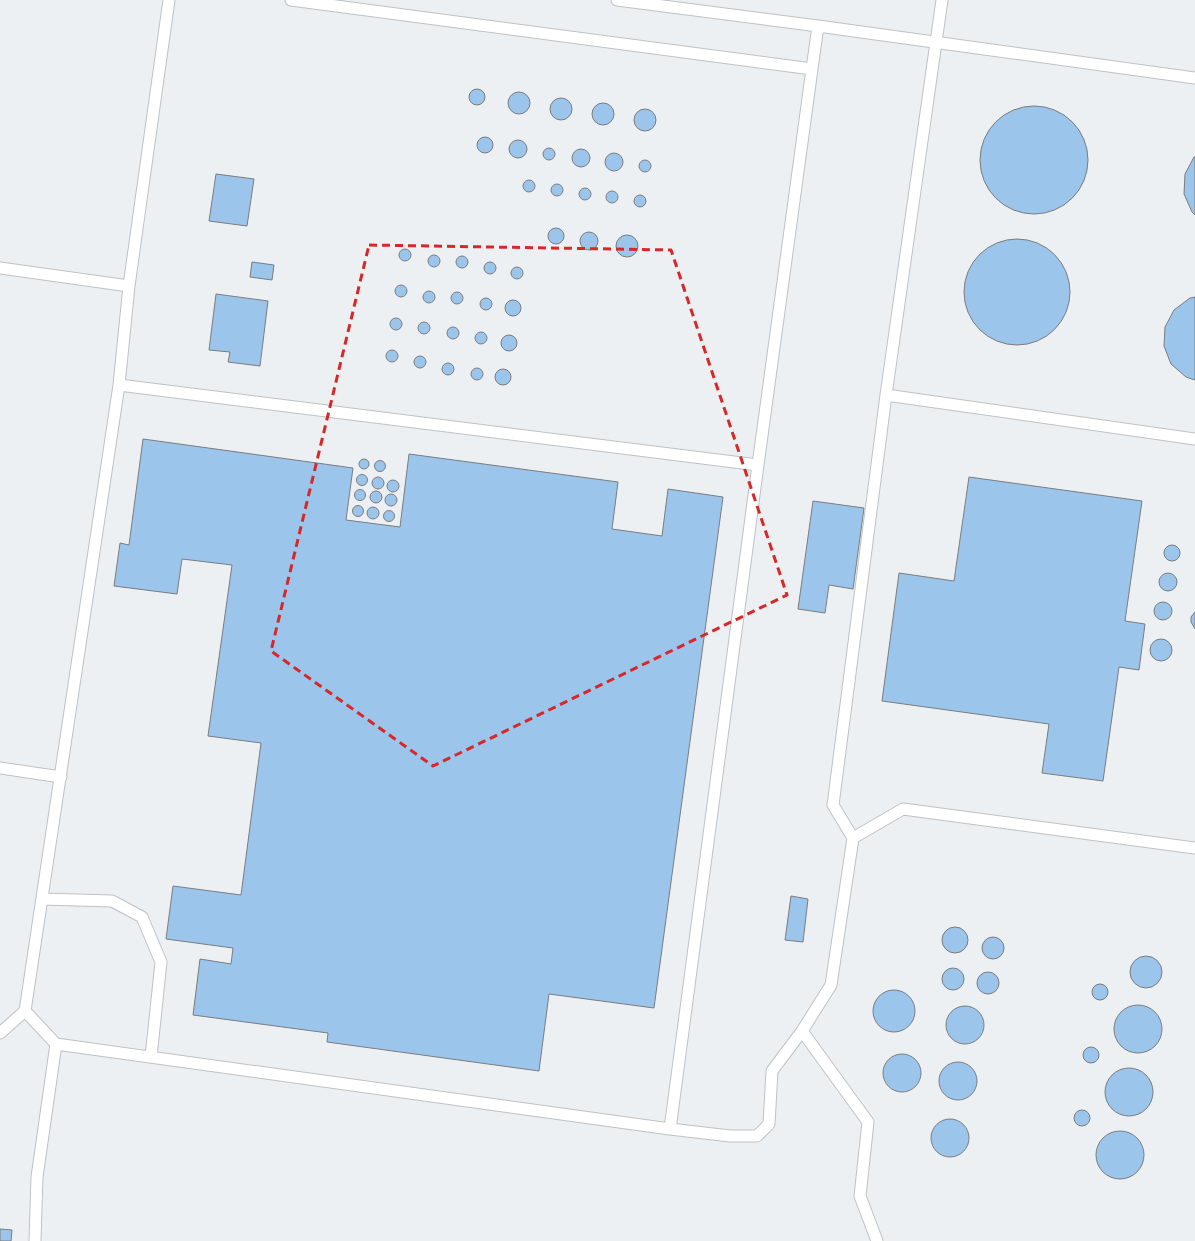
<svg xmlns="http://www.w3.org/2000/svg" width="1195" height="1241" viewBox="0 0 1195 1241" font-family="Montserrat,sans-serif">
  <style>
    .building { fill: #9cc5ec; stroke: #7a7c7f }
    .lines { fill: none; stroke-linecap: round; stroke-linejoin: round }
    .service-casing { stroke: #bec2c5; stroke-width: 13 }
    .service { stroke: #fff; stroke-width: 11 }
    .marked { fill: none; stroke: #d62828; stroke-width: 3; stroke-dasharray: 8 5; stroke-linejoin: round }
  </style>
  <rect width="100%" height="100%" fill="#edf0f3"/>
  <path class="building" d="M469 97a8 8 0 1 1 16 0a8 8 0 1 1-16 0Z
    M508 103a11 11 0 1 1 22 0a11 11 0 1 1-22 0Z
    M550 109a11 11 0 1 1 22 0a11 11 0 1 1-22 0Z
    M592 114a11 11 0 1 1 22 0a11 11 0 1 1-22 0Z
    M980 160a54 54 0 1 1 108 0a54 54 0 1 1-108 0Z
    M634 120a11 11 0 1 1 22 0a11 11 0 1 1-22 0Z
    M477 145a8 8 0 1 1 16 0a8 8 0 1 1-16 0Z
    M509 149a9 9 0 1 1 18 0a9 9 0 1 1-18 0Z
    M543 154a6 6 0 1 1 12 0a6 6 0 1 1-12 0Z
    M572 158a9 9 0 1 1 18 0a9 9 0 1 1-18 0Z
    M605 162a9 9 0 1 1 18 0a9 9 0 1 1-18 0Z
    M1194,157H1195V215L1192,212L1184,194L1185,174Z
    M639 166a6 6 0 1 1 12 0a6 6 0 1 1-12 0Z
    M216,174L254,179L247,226L209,221Z
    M523 186a6 6 0 1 1 12 0a6 6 0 1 1-12 0Z
    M551 190a6 6 0 1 1 12 0a6 6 0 1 1-12 0Z
    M579 194a6 6 0 1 1 12 0a6 6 0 1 1-12 0Z
    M606 197a6 6 0 1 1 12 0a6 6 0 1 1-12 0Z
    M634 201a6 6 0 1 1 12 0a6 6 0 1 1-12 0Z
    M548 236a8 8 0 1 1 16 0a8 8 0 1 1-16 0Z
    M580 241a9 9 0 1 1 18 0a9 9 0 1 1-18 0Z
    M616 246a11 11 0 1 1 22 0a11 11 0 1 1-22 0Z
    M964 292a53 53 0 1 1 106 0a53 53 0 1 1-106 0Z
    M399 255a6 6 0 1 1 12 0a6 6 0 1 1-12 0Z
    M428 261a6 6 0 1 1 12 0a6 6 0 1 1-12 0Z
    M456 262a6 6 0 1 1 12 0a6 6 0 1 1-12 0Z
    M484 268a6 6 0 1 1 12 0a6 6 0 1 1-12 0Z
    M252,262L274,265L272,280L250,277Z
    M511 273a6 6 0 1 1 12 0a6 6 0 1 1-12 0Z
    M395 291a6 6 0 1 1 12 0a6 6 0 1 1-12 0Z
    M423 297a6 6 0 1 1 12 0a6 6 0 1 1-12 0Z
    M451 298a6 6 0 1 1 12 0a6 6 0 1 1-12 0Z
    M216,294L268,301L260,366L228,362L230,352L209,350Z
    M1195,297V380L1186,377L1171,364L1164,346L1165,327L1174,310L1190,298Z
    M480 304a6 6 0 1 1 12 0a6 6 0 1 1-12 0Z
    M505 308a8 8 0 1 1 16 0a8 8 0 1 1-16 0Z
    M390 324a6 6 0 1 1 12 0a6 6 0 1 1-12 0Z
    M418 328a6 6 0 1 1 12 0a6 6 0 1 1-12 0Z
    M447 333a6 6 0 1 1 12 0a6 6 0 1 1-12 0Z
    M475 338a6 6 0 1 1 12 0a6 6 0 1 1-12 0Z
    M501 343a8 8 0 1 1 16 0a8 8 0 1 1-16 0Z
    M386 356a6 6 0 1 1 12 0a6 6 0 1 1-12 0Z
    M414 362a6 6 0 1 1 12 0a6 6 0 1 1-12 0Z
    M442 369a6 6 0 1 1 12 0a6 6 0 1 1-12 0Z
    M471 374a6 6 0 1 1 12 0a6 6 0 1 1-12 0Z
    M495 377a8 8 0 1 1 16 0a8 8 0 1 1-16 0Z
    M143,439L353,468L346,520L400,527L409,454L618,482L612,529L662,536L668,489L723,497L654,1008L549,994L539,1071L327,1042L328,1033L193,1015L200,959L231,964L233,948L166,939L173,886L241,895L261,743L208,736L232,565L182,559L177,594L114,586L120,543L129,545Z
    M359 464a5 5 0 1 1 10 0a5 5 0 1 1-10 0Z
    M374.5 466a5.5 5.5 0 1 1 11 0a5.5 5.5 0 1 1-11 0Z
    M356.5 480a5.5 5.5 0 1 1 11 0a5.5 5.5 0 1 1-11 0Z
    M969,477L1142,501L1125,621L1145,624L1139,670L1119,667L1103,781L1042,773L1049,724L882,701L899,573L954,581Z
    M372 483a6 6 0 1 1 12 0a6 6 0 1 1-12 0Z
    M387 486a6 6 0 1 1 12 0a6 6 0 1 1-12 0Z
    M354.5 495a5.5 5.5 0 1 1 11 0a5.5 5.5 0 1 1-11 0Z
    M370 497a6 6 0 1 1 12 0a6 6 0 1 1-12 0Z
    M385 500a6 6 0 1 1 12 0a6 6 0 1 1-12 0Z
    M813,501L864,508L853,589L829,585L825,613L798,609Z
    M352.5 511a5.5 5.5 0 1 1 11 0a5.5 5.5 0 1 1-11 0Z
    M367 513a6 6 0 1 1 12 0a6 6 0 1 1-12 0Z
    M383.5 516a5.5 5.5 0 1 1 11 0a5.5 5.5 0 1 1-11 0Z
    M1164 553a8 8 0 1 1 16 0a8 8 0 1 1-16 0Z
    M1159 582a9 9 0 1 1 18 0a9 9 0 1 1-18 0Z
    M1154 611a9 9 0 1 1 18 0a9 9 0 1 1-18 0Z
    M1195,612V629L1191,622V617Z
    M1150 650a11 11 0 1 1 22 0a11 11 0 1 1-22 0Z
    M791,896L808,899L803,942L785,940Z
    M942 940a13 13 0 1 1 26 0a13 13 0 1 1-26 0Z
    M982 948a11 11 0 1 1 22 0a11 11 0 1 1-22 0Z
    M1130 972a16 16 0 1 1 32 0a16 16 0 1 1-32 0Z
    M942 979a11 11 0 1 1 22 0a11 11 0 1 1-22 0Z
    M977 983a11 11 0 1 1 22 0a11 11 0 1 1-22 0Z
    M1092 992a8 8 0 1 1 16 0a8 8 0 1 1-16 0Z
    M873 1011a21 21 0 1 1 42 0a21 21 0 1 1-42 0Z
    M1114 1029a24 24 0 1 1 48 0a24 24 0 1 1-48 0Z
    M946 1025a19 19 0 1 1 38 0a19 19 0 1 1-38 0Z
    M1083 1055a8 8 0 1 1 16 0a8 8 0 1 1-16 0Z
    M883 1073a19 19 0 1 1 38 0a19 19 0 1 1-38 0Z
    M939 1081a19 19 0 1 1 38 0a19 19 0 1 1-38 0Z
    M1105 1092a24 24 0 1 1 48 0a24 24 0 1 1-48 0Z
    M1074 1118a8 8 0 1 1 16 0a8 8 0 1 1-16 0Z
    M931 1138a19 19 0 1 1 38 0a19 19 0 1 1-38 0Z
    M1096 1155a24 24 0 1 1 48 0a24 24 0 1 1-48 0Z
    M0,1229L12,1230L11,1241H0Z"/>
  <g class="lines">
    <defs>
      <path id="service" d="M291,0L812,69L758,465L670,1129
        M617,0L818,26
        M812,69L818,26L1195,78
        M0,268L129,286
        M119,385L758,465
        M886,395L1195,439
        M0,768L61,777
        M853,838L833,805L886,395L942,0
        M42,899L112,901L142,917L161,962L151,1057
        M802,1031L868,1122L860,1196L877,1241
        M0,1033L25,1011
        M56,1044L25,1011L119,385L129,286L169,0
        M35,1241L37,1177L56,1044L670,1129L730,1136H757L769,1124L772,1071L802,1031L831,985L853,838L903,809L1195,848"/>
    </defs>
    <use href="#service" class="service-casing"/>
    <use href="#service" class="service"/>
  </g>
  <path class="marked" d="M369,245L671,250L787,595L433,766L271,651Z"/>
</svg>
